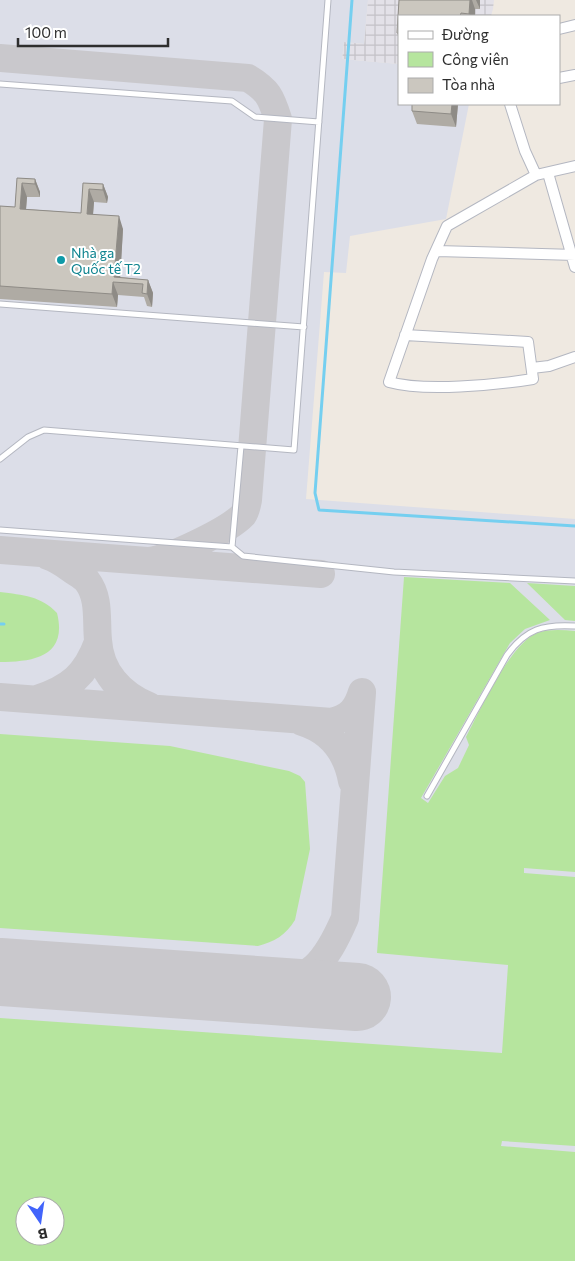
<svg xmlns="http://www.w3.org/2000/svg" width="575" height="1261" viewBox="0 0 575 1261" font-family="Commissioner,sans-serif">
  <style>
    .industrial { fill: url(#industrial-grid) }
    .airport { fill: #dcdee8; fill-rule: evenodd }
    .green { fill: #b6e59e; fill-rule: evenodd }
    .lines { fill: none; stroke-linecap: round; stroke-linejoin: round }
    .stream { stroke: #75cff0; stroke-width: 3 }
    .taxiway { stroke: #c9c8cc; stroke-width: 28 }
    .runway { stroke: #c9c8cc; stroke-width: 68 }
    .service-casing { stroke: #b4b7c1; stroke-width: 7 }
    .minor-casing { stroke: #b4b7c1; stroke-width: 12 }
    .service { stroke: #fff; stroke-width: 5 }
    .minor { stroke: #fff; stroke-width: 10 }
    .wall { fill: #afaba4 }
    .shaded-wall { fill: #8e8b86 }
    .building { fill: #cbc7bf; stroke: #8e8b86 }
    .culture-dot { fill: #0f9aa8; stroke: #fff; stroke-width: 2 }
    .labels { text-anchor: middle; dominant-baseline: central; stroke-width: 4; stroke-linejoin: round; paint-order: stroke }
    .culture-label { font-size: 14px; fill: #0d838f; stroke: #fff; text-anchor: start }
  </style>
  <defs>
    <pattern id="industrial-grid" width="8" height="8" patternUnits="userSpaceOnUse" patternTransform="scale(1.25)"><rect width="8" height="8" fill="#e3e1e8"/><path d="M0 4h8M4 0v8" fill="none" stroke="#c3c1c7"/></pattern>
  </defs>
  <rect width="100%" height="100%" fill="#efe9e1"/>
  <path class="industrial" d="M368,0H494L493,9L491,16H399V64L342,59L344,42L364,44Z"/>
  <path class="airport" d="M0,0H368L364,44L344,42L342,59L399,64V104H469L446,219L350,236L346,273L324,272L306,499L575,519V1261H0ZM25,1206H55V1236H25Z"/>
  <path class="green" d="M404,577L510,583L550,620L525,629L510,643L421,798L428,803L445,776L458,768L469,745L466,737C480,711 509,645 537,633C549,629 562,630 575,631V872L524,868V873L575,877V1146L502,1141L501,1146L575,1152V1261H0V1018L502,1053L508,965L377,953ZM25,1206H55V1236H25Z
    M527,583L575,586V621L565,620Z
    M0,592C23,595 41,596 57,613C68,657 33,662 0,662Z
    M0,734L170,746L289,771L300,776L305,782L310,849L295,920C286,935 274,942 258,946L0,928Z"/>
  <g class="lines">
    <path class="stream" d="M352,0L315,493L319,510L575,526
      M0,624H4"/>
    <path class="taxiway" d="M0,58L248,78C268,90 271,97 278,119L248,500C247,505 246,511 243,515C229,530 169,559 149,561
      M0,550L321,574
      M48,556C57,559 64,564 71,569C76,573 83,576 87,581C100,598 96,620 98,640C100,672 121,695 149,706
      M0,697L332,722C350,717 357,709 362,692
      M37,699C70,688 86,675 98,642
      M302,722C331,731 347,753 352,781
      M261,990C312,979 325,964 345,918L362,693"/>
    <path class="runway" d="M0,972L357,997"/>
    <defs>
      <path id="service" d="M0,84L232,101L255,117L319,122
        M0,304L304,327
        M0,459L28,437L44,430L294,450L328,0
        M0,530L232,547L243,556L394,572L575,581
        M232,547L241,446
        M427,796L507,655C526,629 543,624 575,626"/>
      <path id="minor" d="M559,29L575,25
        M559,78L575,75
        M510,104L525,151L536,175
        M548,173L575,267
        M437,251L575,255
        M405,335L528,342L533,379C494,385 425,392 389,382L432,259L447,226L536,175L575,166
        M532,368L549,366L575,357"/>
    </defs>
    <use href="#service" class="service-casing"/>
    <use href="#minor" class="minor-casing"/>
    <use href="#service" class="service"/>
    <use href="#minor" class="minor"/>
  </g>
  <path class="wall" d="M399,0H480V9H475V16H399V38L397,33Z
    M412,104H458L456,127L417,124L412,111Z
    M17,178L35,179L40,192V197H27L26,209L81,213L83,183L103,184L108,197L107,203L94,202L93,214L123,229L120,277L148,280L153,293L152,307L147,306L144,297L118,295L117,307L0,299V206L15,207Z"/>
  <path class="shaded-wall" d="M470,0H472L475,9V16H470L469,14Z
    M476,0H480V9Z
    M452,104H458L456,127L451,114Z
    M35,179L40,192V197L35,184Z
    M22,183L27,197L25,222L20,209Z
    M103,184L108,197L107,203L103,190Z
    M89,189L94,202L92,227L87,214Z
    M119,216L123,229L120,282L114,277Z
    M148,280L153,293L152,307L147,294Z
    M113,282L118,295L117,307L112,294Z"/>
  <path class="building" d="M399,0H470L469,14L461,13L460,16H399V33H397Z
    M412,104H452L451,114L412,111Z
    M17,178L35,179V184L22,183L20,209L81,213L83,183L103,184V190L89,189L87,214L119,216L114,277L148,280L147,294L142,293L143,284L113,282L112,294L0,286V206L15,207Z"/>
  <circle class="culture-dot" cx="61" cy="260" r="5"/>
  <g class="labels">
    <g class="culture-label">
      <text x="71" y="252">Nhà ga<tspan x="71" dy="16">Quốc tế T2</tspan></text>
    </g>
  </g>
  <rect x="398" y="15" width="162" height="90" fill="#ffffff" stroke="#ababab"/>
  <rect x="408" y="31" width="25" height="8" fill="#ffffff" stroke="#ababab"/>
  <text x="442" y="40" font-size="15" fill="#2e2e2e">Đường</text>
  <rect x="408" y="52" width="25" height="15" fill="#b6e59e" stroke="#ababab"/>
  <text x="442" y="65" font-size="15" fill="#2e2e2e">Công viên</text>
  <rect x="408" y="78" width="25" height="15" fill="#cbc7bf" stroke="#ababab"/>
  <text x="442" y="90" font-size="15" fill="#2e2e2e">Tòa nhà</text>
  <g transform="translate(40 1221) rotate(167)"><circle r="24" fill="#ffffff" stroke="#ababab"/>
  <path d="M0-4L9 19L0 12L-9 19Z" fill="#4264fb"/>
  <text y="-8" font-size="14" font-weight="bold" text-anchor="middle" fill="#2e2e2e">B</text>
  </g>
  <path d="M18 38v8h150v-8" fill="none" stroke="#2e2e2e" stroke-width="2.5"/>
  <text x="25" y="38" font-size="15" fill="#2e2e2e" stroke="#ffffff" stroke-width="4" paint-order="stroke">100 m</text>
</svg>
